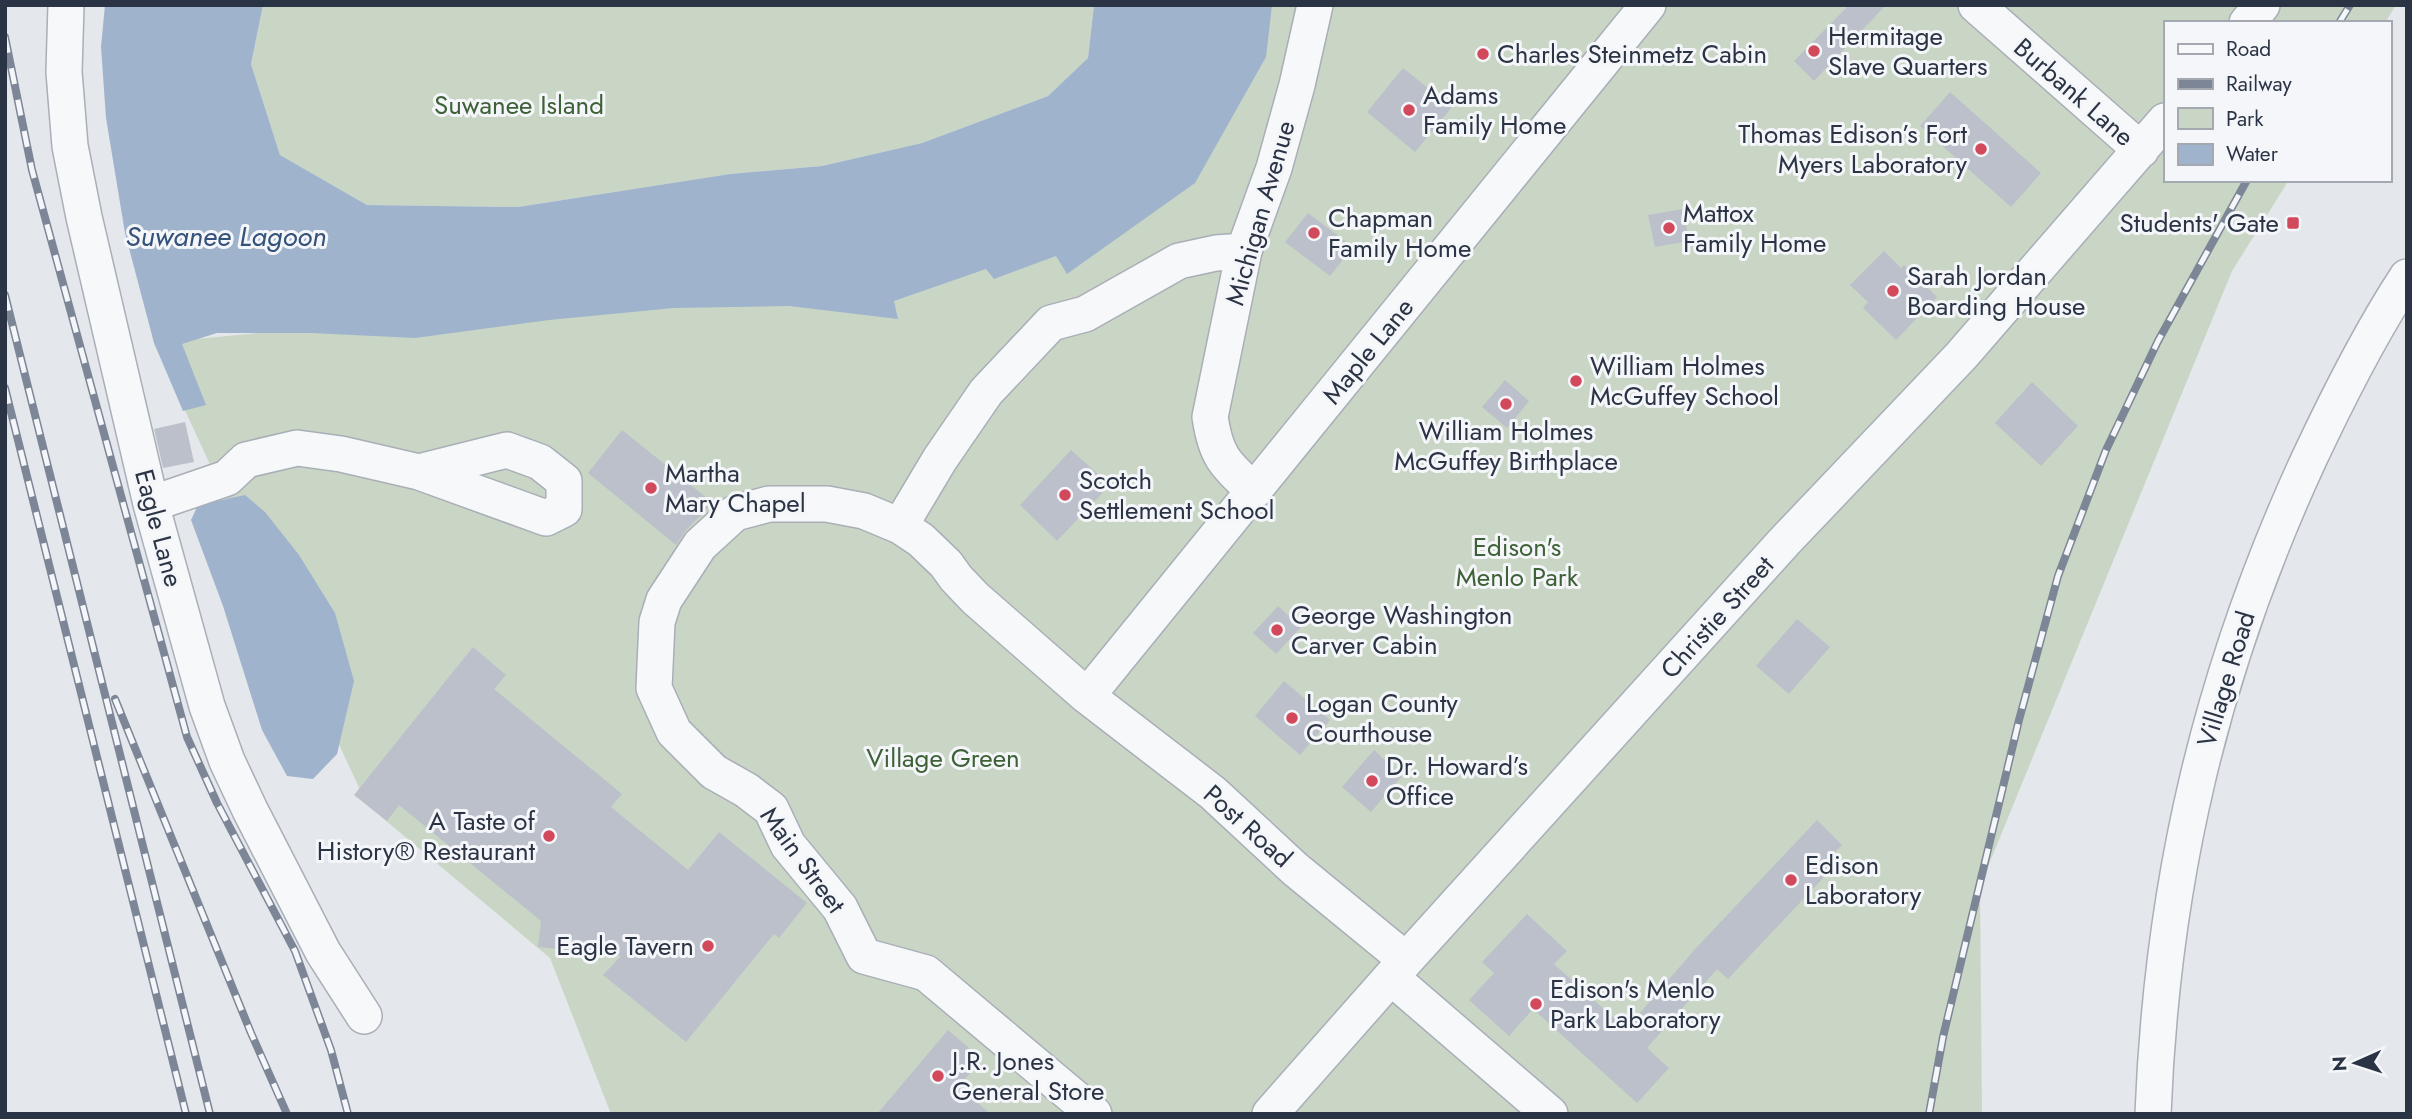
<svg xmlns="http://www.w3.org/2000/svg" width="2412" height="1119" viewBox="0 0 2412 1119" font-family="Jost,sans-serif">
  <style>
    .green { fill: #c9d6c5 }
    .water { fill: #9fb4cc }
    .building { fill: #bbc0ca }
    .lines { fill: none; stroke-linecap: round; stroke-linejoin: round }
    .minor-casing { stroke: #a9aeb7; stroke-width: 38 }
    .minor { stroke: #f7f8fa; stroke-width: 35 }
    .rail-casing { stroke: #7d8696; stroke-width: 8 }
    .rail { stroke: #f4f6f9; stroke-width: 5; stroke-dasharray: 16; stroke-linecap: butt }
    .poi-dot { fill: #d1495b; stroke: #f4f6f9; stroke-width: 2.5 }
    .labels { text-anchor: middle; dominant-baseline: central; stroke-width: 6; stroke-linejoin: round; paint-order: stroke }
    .poi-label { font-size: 26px; fill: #2b3445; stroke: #f4f6f9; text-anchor: start }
    .street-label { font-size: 26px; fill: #2b3445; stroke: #f4f6f9 }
    .park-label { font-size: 26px; fill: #3f6138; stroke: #f4f6f9 }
    .water-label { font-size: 28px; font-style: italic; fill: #34527a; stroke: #f4f6f9 }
  </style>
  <rect width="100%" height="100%" fill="#e4e7ec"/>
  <path class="green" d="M263,5H1094L1088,58L1048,96L922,143L822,166L730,174L518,207L367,205L280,155L251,64Z
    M1223,5H2396L2385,23H2165V180H2289L2232,271L1980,886L1982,1114H611L550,958L367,805L154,343L1056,256Z"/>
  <path class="water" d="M105,5H263L251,64L280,155L367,205L518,207L730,174L822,166L922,143L1048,96L1088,58L1094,5H1272L1266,57L1195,183L1067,274L1056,256L994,279L986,269L894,301L898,319L789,306L674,308L549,320L415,338L311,333H217L182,344L206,405L183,411L154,343L125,233L106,118L101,47Z
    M245,495L265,512L299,555L335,613L354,681L337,754L313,779L287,776L262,730L223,606L191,520L198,505Z"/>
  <path class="building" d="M1849,5H1886L1814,81L1794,61Z
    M1403,68L1452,107L1415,152L1367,112Z
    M1950,92L2041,173L2011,207L1920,126Z
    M1683,209L1689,241L1655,247L1648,215Z
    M1308,213L1353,247L1330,276L1285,242Z
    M1884,251L1901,268L1904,265L1937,297L1896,340L1863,308L1868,302L1850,285Z
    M1505,380L1529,401L1507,428L1482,407Z
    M2032,382L2078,426L2041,466L1995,423Z
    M185,422L194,462L163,468L154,429Z
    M622,430L713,503L686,530L676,545L588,473Z
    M1071,450L1110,485L1057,541L1020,505Z
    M1278,606L1301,627L1276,654L1253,633Z
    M1797,619L1830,647L1789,694L1756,666Z
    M473,647L506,675L494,689L622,794L611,807L688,870L719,832L807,903L779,938L774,934L686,1042L603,975L621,956L538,947L541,921L399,805L387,821L354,795Z
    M1284,681L1330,720L1300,755L1255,716Z
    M1374,750L1402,776L1371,812L1342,787Z
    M1817,820L1842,845L1834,853L1841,859L1728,979L1717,969L1647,1048L1669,1068L1637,1103L1533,1009L1509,1036L1469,1000L1494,973L1482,962L1527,914L1567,951L1554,964L1626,1029L1696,948Z
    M948,1030L982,1059L959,1086L990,1114H877Z"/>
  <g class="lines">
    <defs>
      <path id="minor" d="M66,5L64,72L70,146L84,217L151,504L207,706L227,761L250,810L323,952L364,1016
        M1976,5L2141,150
        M2247,23L2262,5
        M1254,491C1225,464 1216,457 1210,417L1244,251L1274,168L1297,85L1315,5
        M151,504L227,478L246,460L297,448L341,454L419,472L546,518L564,509V481L540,462L507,450L419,472
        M900,526L940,459L986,392L1051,323L1085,314L1179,261L1216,253L1244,251
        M1087,696L1648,5
        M1392,978L1550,1114
        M1094,1114L926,973L864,956L840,908L788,845L771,809L746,790L714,772L674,732L654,688L657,622L664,600L700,545L735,513L769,504H827L864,511L900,526L921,540L946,564L956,578L975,598L1087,696L1213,793L1295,869L1406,960
        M1270,1114L1406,960L1784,542L1961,356L2165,121
        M2153,1114C2162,881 2211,671 2309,459C2338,397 2369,335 2407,277"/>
    </defs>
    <use href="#minor" class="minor-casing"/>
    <use href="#minor" class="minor"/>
    <defs>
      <path id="rail" d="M2339,23L2350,5
        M5,37L32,170L187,737L217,803L295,951L331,1050L348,1114
        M5,295L210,1114
        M5,388L186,1114
        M115,699L251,1033L287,1114
        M1929,1114L1943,1037L2019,720L2058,576L2106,450L2158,341L2247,180"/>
    </defs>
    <use href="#rail" class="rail-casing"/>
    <use href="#rail" class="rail"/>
  </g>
  <g class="poi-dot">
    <circle cx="1814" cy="51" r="7"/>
    <circle cx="1483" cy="54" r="7"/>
    <circle cx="1409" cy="110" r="7"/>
    <circle cx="1981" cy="149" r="7"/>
    <rect x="2286" y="216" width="14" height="14" rx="3.5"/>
    <circle cx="1669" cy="228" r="7"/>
    <circle cx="1314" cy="233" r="7"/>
    <circle cx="1893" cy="291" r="7"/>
    <circle cx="1576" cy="381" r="7"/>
    <circle cx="1506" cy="404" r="7"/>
    <circle cx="651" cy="488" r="7"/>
    <circle cx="1065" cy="495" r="7"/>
    <circle cx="1277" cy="630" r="7"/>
    <circle cx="1292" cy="718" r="7"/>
    <circle cx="1372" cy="781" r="7"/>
    <circle cx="549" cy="836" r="7"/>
    <circle cx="1791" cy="880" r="7"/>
    <circle cx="708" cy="946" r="7"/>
    <circle cx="1536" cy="1004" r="7"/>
    <circle cx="938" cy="1076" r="7"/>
  </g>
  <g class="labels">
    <g class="poi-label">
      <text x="1828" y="36">Hermitage<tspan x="1828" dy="30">Slave Quarters</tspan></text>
      <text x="1497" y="54">Charles Steinmetz Cabin</text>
      <text x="1423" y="95">Adams<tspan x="1423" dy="30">Family Home</tspan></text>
      <text x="1967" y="134" text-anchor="end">Thomas Edison’s Fort<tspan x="1967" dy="30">Myers Laboratory</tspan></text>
      <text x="1683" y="213">Mattox<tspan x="1683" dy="30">Family Home</tspan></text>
      <text x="1328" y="218">Chapman<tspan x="1328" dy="30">Family Home</tspan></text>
      <text x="2279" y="223" text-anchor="end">Students' Gate</text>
      <text x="1907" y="276">Sarah Jordan<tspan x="1907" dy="30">Boarding House</tspan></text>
      <text x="1590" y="366">William Holmes<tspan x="1590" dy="30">McGuffey School</tspan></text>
      <text x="1506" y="431" text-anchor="middle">William Holmes<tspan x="1506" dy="30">McGuffey Birthplace</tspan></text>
      <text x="665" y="473">Martha<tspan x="665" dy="30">Mary Chapel</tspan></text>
      <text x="1079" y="480">Scotch<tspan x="1079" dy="30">Settlement School</tspan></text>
      <text x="1291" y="615">George Washington<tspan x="1291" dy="30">Carver Cabin</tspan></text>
      <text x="1306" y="703">Logan County<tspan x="1306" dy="30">Courthouse</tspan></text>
      <text x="1386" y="766">Dr. Howard’s<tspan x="1386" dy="30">Office</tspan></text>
      <text x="535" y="821" text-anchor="end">A Taste of<tspan x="535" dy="30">History® Restaurant</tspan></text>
      <text x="1805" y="865">Edison<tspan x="1805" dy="30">Laboratory</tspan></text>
      <text x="694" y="946" text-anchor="end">Eagle Tavern</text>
      <text x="1550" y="989">Edison's Menlo<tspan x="1550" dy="30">Park Laboratory</tspan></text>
      <text x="952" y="1061">J.R. Jones<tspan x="952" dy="30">General Store</tspan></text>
    </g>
    <g class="street-label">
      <text transform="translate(2074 92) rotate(41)">Burbank Lane</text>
      <text transform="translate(1260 213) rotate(-74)">Michigan Avenue</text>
      <text transform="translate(1368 351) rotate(-51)">Maple Lane</text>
      <text transform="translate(159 528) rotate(75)">Eagle Lane</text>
      <text transform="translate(1717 617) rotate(-48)">Christie Street</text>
      <text transform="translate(2226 679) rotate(-73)">Village Road</text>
      <text transform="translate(1248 826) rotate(42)">Post Road</text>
      <text transform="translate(803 860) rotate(54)">Main Street</text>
    </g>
    <g class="park-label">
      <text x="519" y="105">Suwanee Island</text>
      <text x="1517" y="547">Edison's<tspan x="1517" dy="30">Menlo Park</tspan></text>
      <text x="943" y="758">Village Green</text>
    </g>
    <g class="water-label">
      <text x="226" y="236">Suwanee Lagoon</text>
    </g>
  </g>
  <rect width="2412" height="1119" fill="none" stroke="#2b3445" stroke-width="14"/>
  <rect x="2164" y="21" width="228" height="161" fill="#f4f6f9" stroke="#a4a8b1" stroke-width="2"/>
  <rect x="2178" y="44" width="35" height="10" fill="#f7f8fa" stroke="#a4a8b1" stroke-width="2"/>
  <text x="2226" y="56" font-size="21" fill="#2b3445">Road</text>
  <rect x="2178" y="79" width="35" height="10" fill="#7d8696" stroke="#a4a8b1" stroke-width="2"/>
  <text x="2226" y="91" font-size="21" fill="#2b3445">Railway</text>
  <rect x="2178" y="108" width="35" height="21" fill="#c9d6c5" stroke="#a4a8b1" stroke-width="2"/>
  <text x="2226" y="126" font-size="21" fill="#2b3445">Park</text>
  <rect x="2178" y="144" width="35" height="21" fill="#9fb4cc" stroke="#a4a8b1" stroke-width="2"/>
  <text x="2226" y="161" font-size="21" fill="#2b3445">Water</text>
  <g transform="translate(2356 1063) rotate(267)" stroke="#f4f6f9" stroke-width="5" paint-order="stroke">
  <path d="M0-5L12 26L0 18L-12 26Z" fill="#2b3445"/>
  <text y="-10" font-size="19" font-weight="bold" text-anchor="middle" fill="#2b3445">N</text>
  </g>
</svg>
